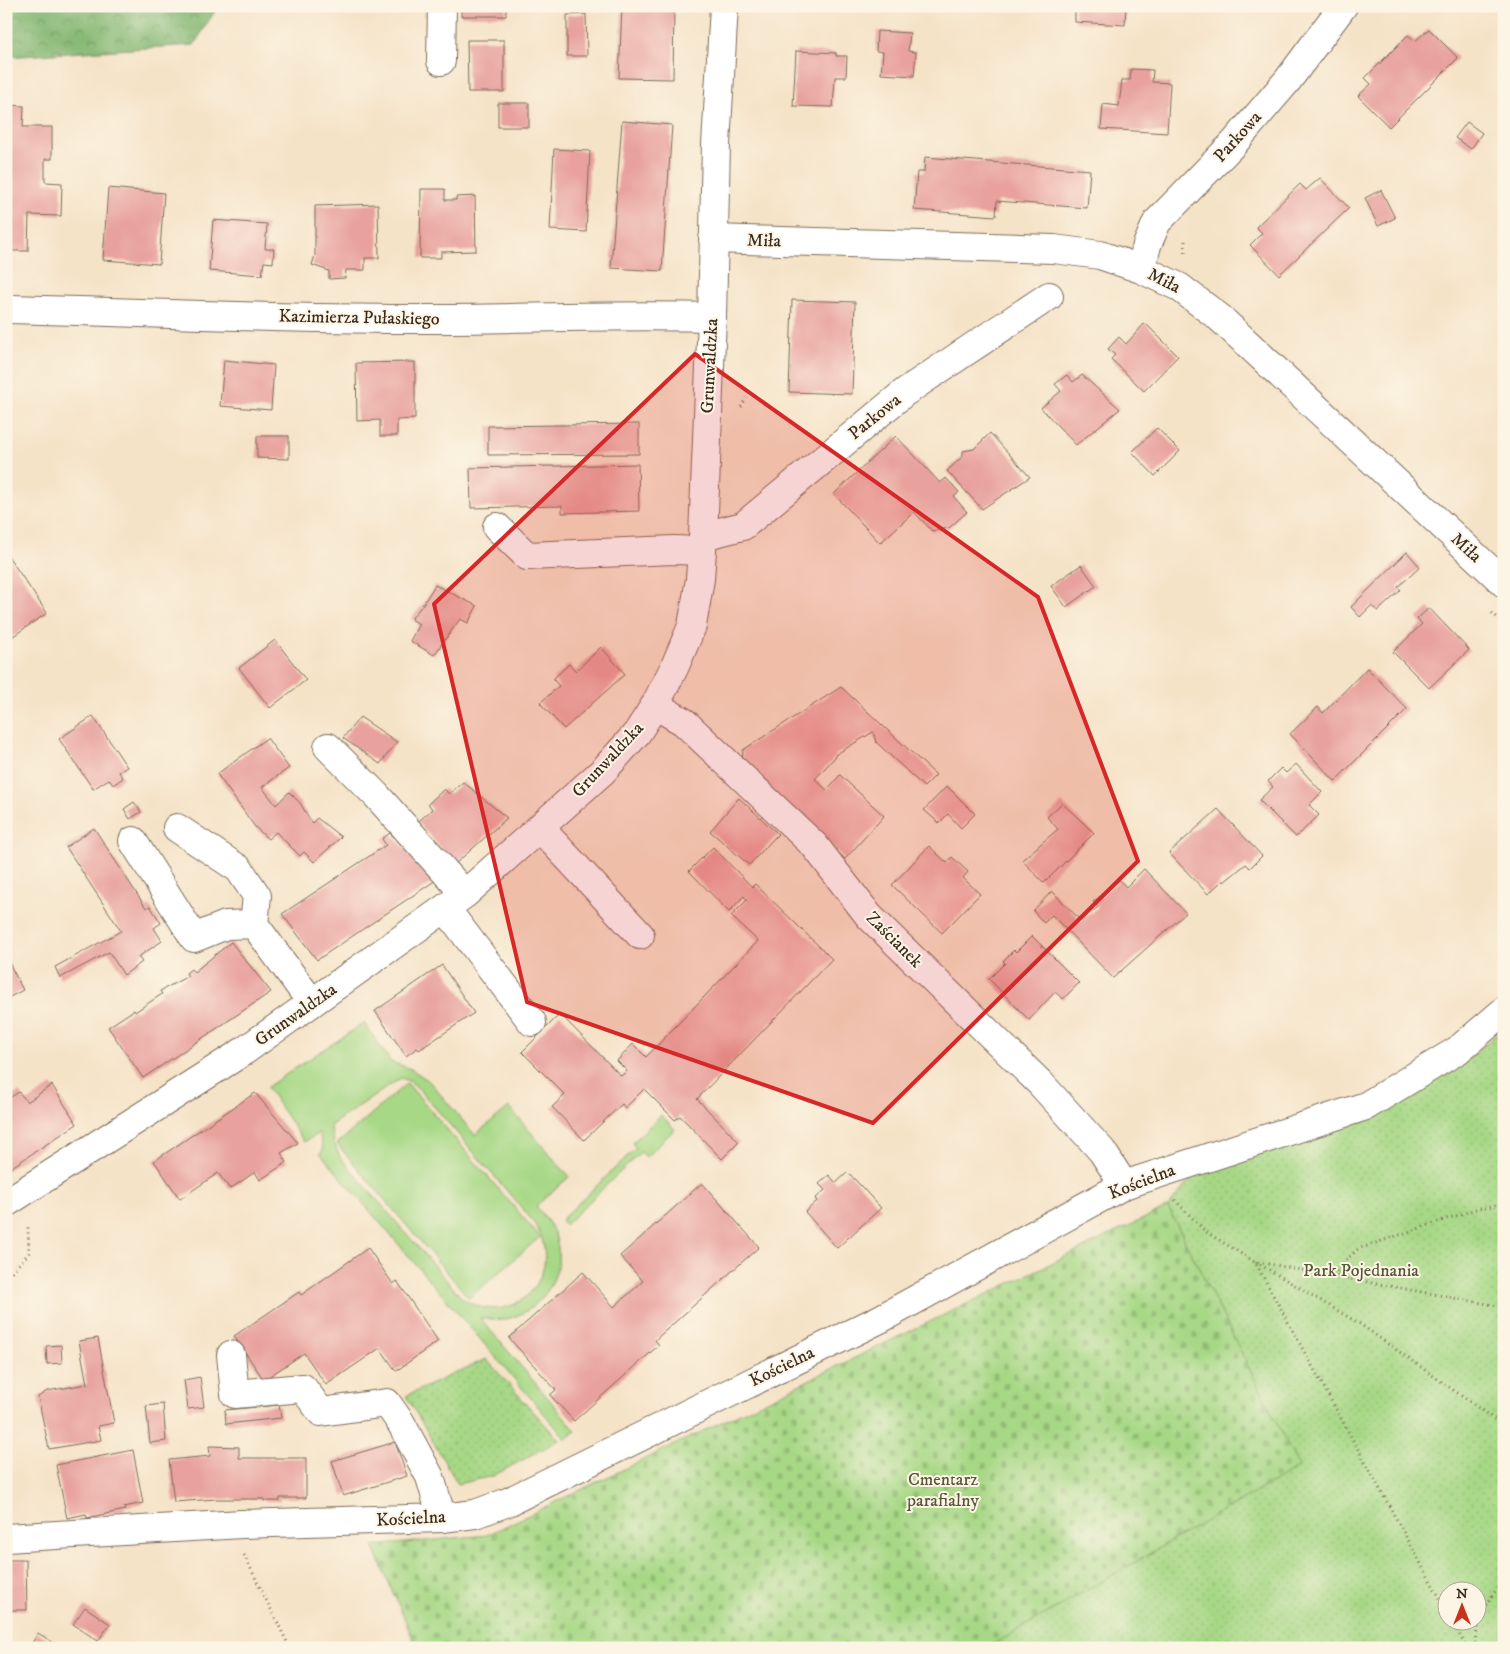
<svg xmlns="http://www.w3.org/2000/svg" width="1510" height="1654" viewBox="0 0 1510 1654" font-family="'IM FELL DW Pica',serif">
  <style>
    .green { fill: #a7d886; stroke: #718152; fill-rule: evenodd }
    .forest { fill: url(#forest-crowns); stroke: #607148 }
    .cemetery { fill: url(#cemetery-stones); stroke: #718152 }
    .park { fill: url(#park-dots); stroke: #718152; fill-rule: evenodd }
    .building { fill: #e8a19d }
    .lines { fill: none; stroke-linecap: round; stroke-linejoin: round }
    .minor-casing { stroke: #7c6b5a; stroke-width: 30 }
    .path { stroke: #7c6b5a; stroke-width: 3; stroke-dasharray: 1 4; stroke-linecap: butt }
    .minor { stroke: #fff; stroke-width: 28 }
    .marked { fill: #d62828; fill-opacity: 0.2; stroke: #d62828; stroke-width: 4; stroke-linejoin: round }
    .labels { text-anchor: middle; dominant-baseline: central; stroke-width: 4; stroke-linejoin: round; paint-order: stroke }
    .street-label { font-size: 18px; fill: #3b2a1e; stroke: #fcf5e5 }
    .park-label { font-size: 18px; fill: #565638; stroke: #fcf5e5 }
  </style>
  <defs>
    <pattern id="forest-crowns" width="20" height="18" patternUnits="userSpaceOnUse" patternTransform="scale(1.25)"><rect width="20" height="18" fill="#85b873"/><path d="M2 6a3 3 0 1 1 6 0M12 15a3 3 0 1 1 6 0" fill="none" stroke="#6e965e"/></pattern>
    <pattern id="cemetery-stones" width="16" height="16" patternUnits="userSpaceOnUse" patternTransform="scale(1.25)"><rect width="16" height="16" fill="#a7d886"/><path d="M2 7V4a2 2 0 0 1 4 0v3zM10 15v-3a2 2 0 0 1 4 0v3z" fill="#91ba73"/></pattern>
    <pattern id="park-dots" width="8" height="8" patternUnits="userSpaceOnUse" patternTransform="scale(1.25)"><rect width="8" height="8" fill="#a7d886"/><path d="M2 2h.1M6 6h.1" fill="none" stroke="#91ba73" stroke-width="1.8" stroke-linecap="round"/></pattern>
  </defs>
  <rect width="100%" height="100%" fill="#fcf5e5"/>
  <filter id="ink" filterUnits="userSpaceOnUse"><feTurbulence type="fractalNoise" baseFrequency=".02" numOctaves="2"/><feDisplacementMap in="SourceGraphic" scale="10" xChannelSelector="R" yChannelSelector="G"/><feConvolveMatrix kernelMatrix="1 2 1 2 8 2 1 2 1" color-interpolation-filters="sRGB"/></filter>
  <filter id="wash" filterUnits="userSpaceOnUse"><feTurbulence type="fractalNoise" baseFrequency=".0096" numOctaves="4" result="noise"/><feDisplacementMap in="SourceGraphic" scale="20" xChannelSelector="R" yChannelSelector="G"/><feGaussianBlur stdDeviation="1.12" result="paint"/><feColorMatrix in="noise" values="0 0 0 0 0 0 0 0 0 0 0 0 0 0 0 0 0 1.4 0 .05"/><feComposite in="paint" operator="in"/></filter>
  <g filter="url(#wash)">
    <rect width="100%" height="100%" fill="#f5e3c8"/>
    <path class="green" d="M364,1023L391,1062L411,1069L429,1081L475,1135L509,1107L569,1177L536,1206C544,1216 552,1225 556,1238C566,1272 544,1309 510,1318C499,1321 489,1319 480,1318L576,1431L566,1439L320,1153L323,1150L319,1133L304,1142L267,1087ZM401,1078L411,1082L419,1089L532,1220C571,1273 512,1335 461,1297L340,1157C335,1147 332,1137 331,1125Z
      M407,1083L540,1237L469,1298L337,1144Z
      M661,1115L675,1129L646,1157L641,1152L565,1225L561,1220L636,1148L632,1143Z"/>
    <path class="forest" d="M6,6H218L194,45L6,57Z"/>
    <path class="cemetery" d="M1168,1207L1300,1467L987,1648H417L373,1546L487,1535Z"/>
    <path class="park" d="M1504,1026V1648H987L1299,1467L1168,1207L1194,1175L1369,1117L1472,1057ZM1448,1592H1478V1622H1448Z
      M486,1359L559,1440L493,1476L458,1484L406,1396Z"/>
    <g id="blocks">
      <path class="building" d="M461,6H506V16H461Z
        M622,6H674L673,79L619,78Z
        M1075,6H1126L1125,25L1075,22Z
        M586,14L587,56H567V15Z
        M1429,29L1458,58L1389,127L1358,96L1371,84L1365,78L1408,35L1415,41Z
        M877,31L910,33L908,51L916,52L914,76L881,74L883,52L876,51Z
        M467,40H504V92H468Z
        M796,51L836,53V56H847L846,77H835L833,107L793,106Z
        M1131,69L1153,70L1152,82L1170,83L1167,133L1101,129L1103,104L1119,106L1122,80H1130Z
        M498,103H529V127H498Z
        M6,105L24,106L23,127H52V159H45V182L62,183L61,216L29,215L28,251H6Z
        M622,121L672,125L662,271L611,268Z
        M1467,122L1482,133L1471,149L1455,138Z
        M554,149L590,151L586,232L550,230Z
        M925,157L1090,170L1087,208L997,201L996,216L914,210L917,172H924Z
        M1320,178L1349,208L1279,275L1250,245L1262,233L1256,227L1300,184L1306,190Z
        M108,188L164,193L159,264L103,260Z
        M421,189H445V200H456V197L475,196L476,251L441,252V258H420Z
        M1381,190L1395,218L1378,226L1365,198Z
        M378,204L379,258H365V270H346L345,278L329,279V271L312,265L315,255V206Z
        M213,220L267,224L265,249H274L273,263L264,262L262,275L209,271Z
        M792,300L855,302L852,394L789,392Z
        M1145,323L1178,356L1144,391L1111,359L1115,355L1108,349L1119,337L1126,344Z
        M224,360L274,365L271,410L220,406Z
        M415,362V419L397,420V436H380V420L357,421L356,363Z
        M1067,375L1073,382L1082,375L1120,409L1076,445L1041,408L1061,391L1055,384Z
        M639,424V454L488,455V426Z
        M1157,428L1180,451L1155,476L1132,452Z
        M990,433L1030,477L982,509L947,471L963,456V451L974,449Z
        M257,436H289V459L257,458Z
        M896,436L940,483L946,478L959,492L954,497L967,512L949,528L932,531L914,512L880,543L834,494Z
        M638,464L639,511L562,513V506L471,508L470,468Z
        M1407,552L1420,567L1398,587L1401,590L1378,611L1371,606L1360,617L1351,607Z
        M6,553L47,613L6,641Z
        M1081,565L1096,586L1066,607L1051,586Z
        M435,585L477,606L468,623L460,619L434,655L410,641L419,624L411,619L423,604Z
        M1429,608L1469,650L1429,688L1393,652L1422,624L1417,619Z
        M275,640L306,680L270,708L239,668Z
        M601,647L625,674L564,729L540,703L559,686L553,679L569,664L576,671Z
        M1367,668L1407,709L1335,781L1290,734L1318,707L1323,713Z
        M841,687L936,775L924,787L876,742L873,732L835,755L836,756L815,779L827,790L840,775L884,816L845,859L742,764L743,750Z
        M93,716L127,767L119,772L123,778L113,785L109,779L93,789L59,739Z
        M360,717L397,742L380,764L343,738Z
        M267,738L289,768L262,787L276,805L289,792L300,803L312,823L317,818L341,837L314,862L304,852L300,856L276,832L268,839L255,827L217,774Z
        M1296,764L1322,792L1309,805L1319,815L1296,837L1259,800L1273,787L1268,781L1281,768L1286,773Z
        M463,782L507,818L455,864L418,822L432,809L428,804L444,789L449,794Z
        M947,786L975,814L961,828L948,814L939,823L924,810Z
        M739,798L778,834L749,865L710,831Z
        M134,802L141,812L130,819L124,809Z
        M1062,803L1094,833L1044,883L1022,860L1058,829L1047,817Z
        M1218,809L1262,856L1250,868L1246,864L1224,882L1223,880L1208,894L1169,853Z
        M94,828L146,908L150,906L161,923L154,928L162,941L138,957L142,962L124,975L109,952L60,978L55,967L121,931L66,847Z
        M390,833L436,880L317,960L282,914L386,845L382,839Z
        M929,846L947,863L952,857L968,872L963,878L980,894L942,933L892,885Z
        M713,847L752,887L755,884L832,959L697,1099L739,1142L722,1159L680,1116L675,1120L644,1089L625,1108L622,1104L584,1140L552,1107L565,1095L522,1052L560,1014L621,1076L627,1071L617,1061L633,1044L646,1057L758,941L731,916L747,900L744,896L729,912L689,871Z
        M1144,869L1186,913L1113,978L1052,915L1044,923L1033,911L1052,891L1081,921L1098,907L1093,902L1120,880L1126,887Z
        M1032,936L1079,983L1063,999L1055,992L1029,1020L989,979L1005,963L1003,961L1014,950L1016,952Z
        M231,942L271,992L143,1078L108,1027L134,1010L135,1012L162,994L160,991L188,976L186,973L191,969L194,972Z
        M9,963L23,990L6,999V964Z
        M442,965L474,1013L419,1050L417,1048L406,1056L375,1011Z
        M52,1085L77,1124L6,1171V1113L8,1112L6,1100L19,1092L27,1102Z
        M255,1093L298,1143L281,1153L287,1162L260,1180L255,1172L230,1189L218,1173L180,1199L154,1161Z
        M848,1172L881,1208L837,1248L805,1212L817,1201L815,1199L825,1190L819,1184L829,1175L836,1183Z
        M702,1183L759,1247L655,1340L659,1345L574,1421L550,1395L556,1390L509,1338L583,1272L614,1307L643,1281L620,1256Z
        M368,1248L393,1284L397,1281L438,1341L396,1371L380,1348L326,1385L304,1353L264,1380L234,1336L299,1292L301,1295Z
        M98,1338L114,1423L98,1426L101,1440L49,1449L38,1397L47,1391L87,1384L79,1341Z
        M61,1345L62,1363L47,1364L46,1346Z
        M200,1377L204,1407L188,1409L184,1380Z
        M163,1404L166,1441L150,1443L146,1406Z
        M279,1405L281,1418L226,1424L225,1410Z
        M395,1442L407,1476L343,1496L332,1461Z
        M209,1446L239,1447V1458H306V1498H280V1501H264V1499H216L174,1502L169,1460L210,1456Z
        M133,1450L143,1503L124,1507L125,1510L87,1518L86,1514L67,1518L56,1465Z
        M6,1560H26L27,1610H6Z
        M85,1607L110,1624L98,1641L73,1624Z
        M38,1633L62,1648H29Z"/>
    </g>
  </g>
  <g filter="url(#ink)">
    <use href="#blocks" fill-opacity="0" stroke="#7c6b5a" stroke-width="1"/>
    <g class="lines">
      <defs>
        <path id="minor" d="M441,61L442,6
          M713,239L1054,249L1100,255L1141,269L1179,287L1220,318L1504,583
          M1141,269L1147,245L1157,222L1234,143L1288,80L1343,6
          M6,309C146,312 286,320 425,319C521,319 617,314 712,317
          M497,527L527,556L674,550L702,551
          M703,536L743,526L905,392L1049,296
          M655,705L684,722L815,846L869,916L1041,1084L1102,1151L1124,1185
          M328,747L376,795L465,894
          M177,828L239,869L257,896L254,924
          M540,828L640,935
          M133,841L194,938L226,925L254,924L312,1003
          M446,909L532,1022
          M6,1203L244,1051L465,894L603,771L637,733L655,705L675,666L692,626L700,579L703,536L712,317L716,145L724,6
          M231,1355L235,1394L303,1388L321,1412L387,1403L401,1423L430,1477L442,1518
          M6,1538L242,1524L442,1518L475,1514L508,1502L882,1318L1124,1185L1366,1106L1458,1050L1504,1011"/>
      </defs>
      <use href="#minor" class="minor-casing"/>
      <path class="path" d="M1185,241V255
        M741,407L746,398
        M1492,613L1504,623
        M1175,1200L1206,1232L1255,1262L1448,1613
        M1256,1262L1360,1324L1504,1426
        M1258,1262L1504,1307
        M12,1272L29,1253L28,1227
        M1334,1276L1343,1263L1358,1249L1479,1208L1504,1204
        M244,1555L290,1648
        M1452,1622L1467,1648
        M1475,1648C1475,1623 1485,1599 1504,1583"/>
      <use href="#minor" class="minor"/>
    </g>
  </g>
  <path class="marked" d="M695,354L1038,597L1138,861L873,1123L527,1002L434,604Z"/>
  <g class="labels">
    <g class="street-label">
      <text transform="translate(1238 137) rotate(-48)">Parkowa</text>
      <text transform="translate(764 241) rotate(2)">Miła</text>
      <text transform="translate(1164 281) rotate(27)">Miła</text>
      <text transform="translate(359 318) rotate(1)">Kazimierza Pułaskiego</text>
      <text transform="translate(710 366) rotate(-87)">Grunwaldzka</text>
      <text transform="translate(875 417) rotate(-39)">Parkowa</text>
      <text transform="translate(1466 548) rotate(43)">Miła</text>
      <text transform="translate(608 760) rotate(-47)">Grunwaldzka</text>
      <text transform="translate(894 940) rotate(45)">Zaścianek</text>
      <text transform="translate(296 1015) rotate(-35)">Grunwaldzka</text>
      <text transform="translate(1142 1182) rotate(-21)">Kościelna</text>
      <text transform="translate(782 1367) rotate(-26)">Kościelna</text>
      <text transform="translate(411 1519) rotate(-3)">Kościelna</text>
    </g>
    <g class="park-label">
      <text x="1361" y="1271">Park Pojednania</text>
      <text x="943" y="1480">Cmentarz<tspan x="943" dy="21">parafialny</tspan></text>
    </g>
  </g>
  <rect width="1510" height="1654" fill="none" stroke="#fcf5e5" stroke-width="25"/>
  <g transform="translate(1462 1606)"><circle r="24" fill="#fcf5e5" stroke="#afa495"/>
  <path d="M0-4L9 19L0 12L-9 19Z" fill="#c8321e"/>
  <text y="-8" font-size="14" font-weight="bold" text-anchor="middle" fill="#3b2a1e">N</text>
  </g>
</svg>
